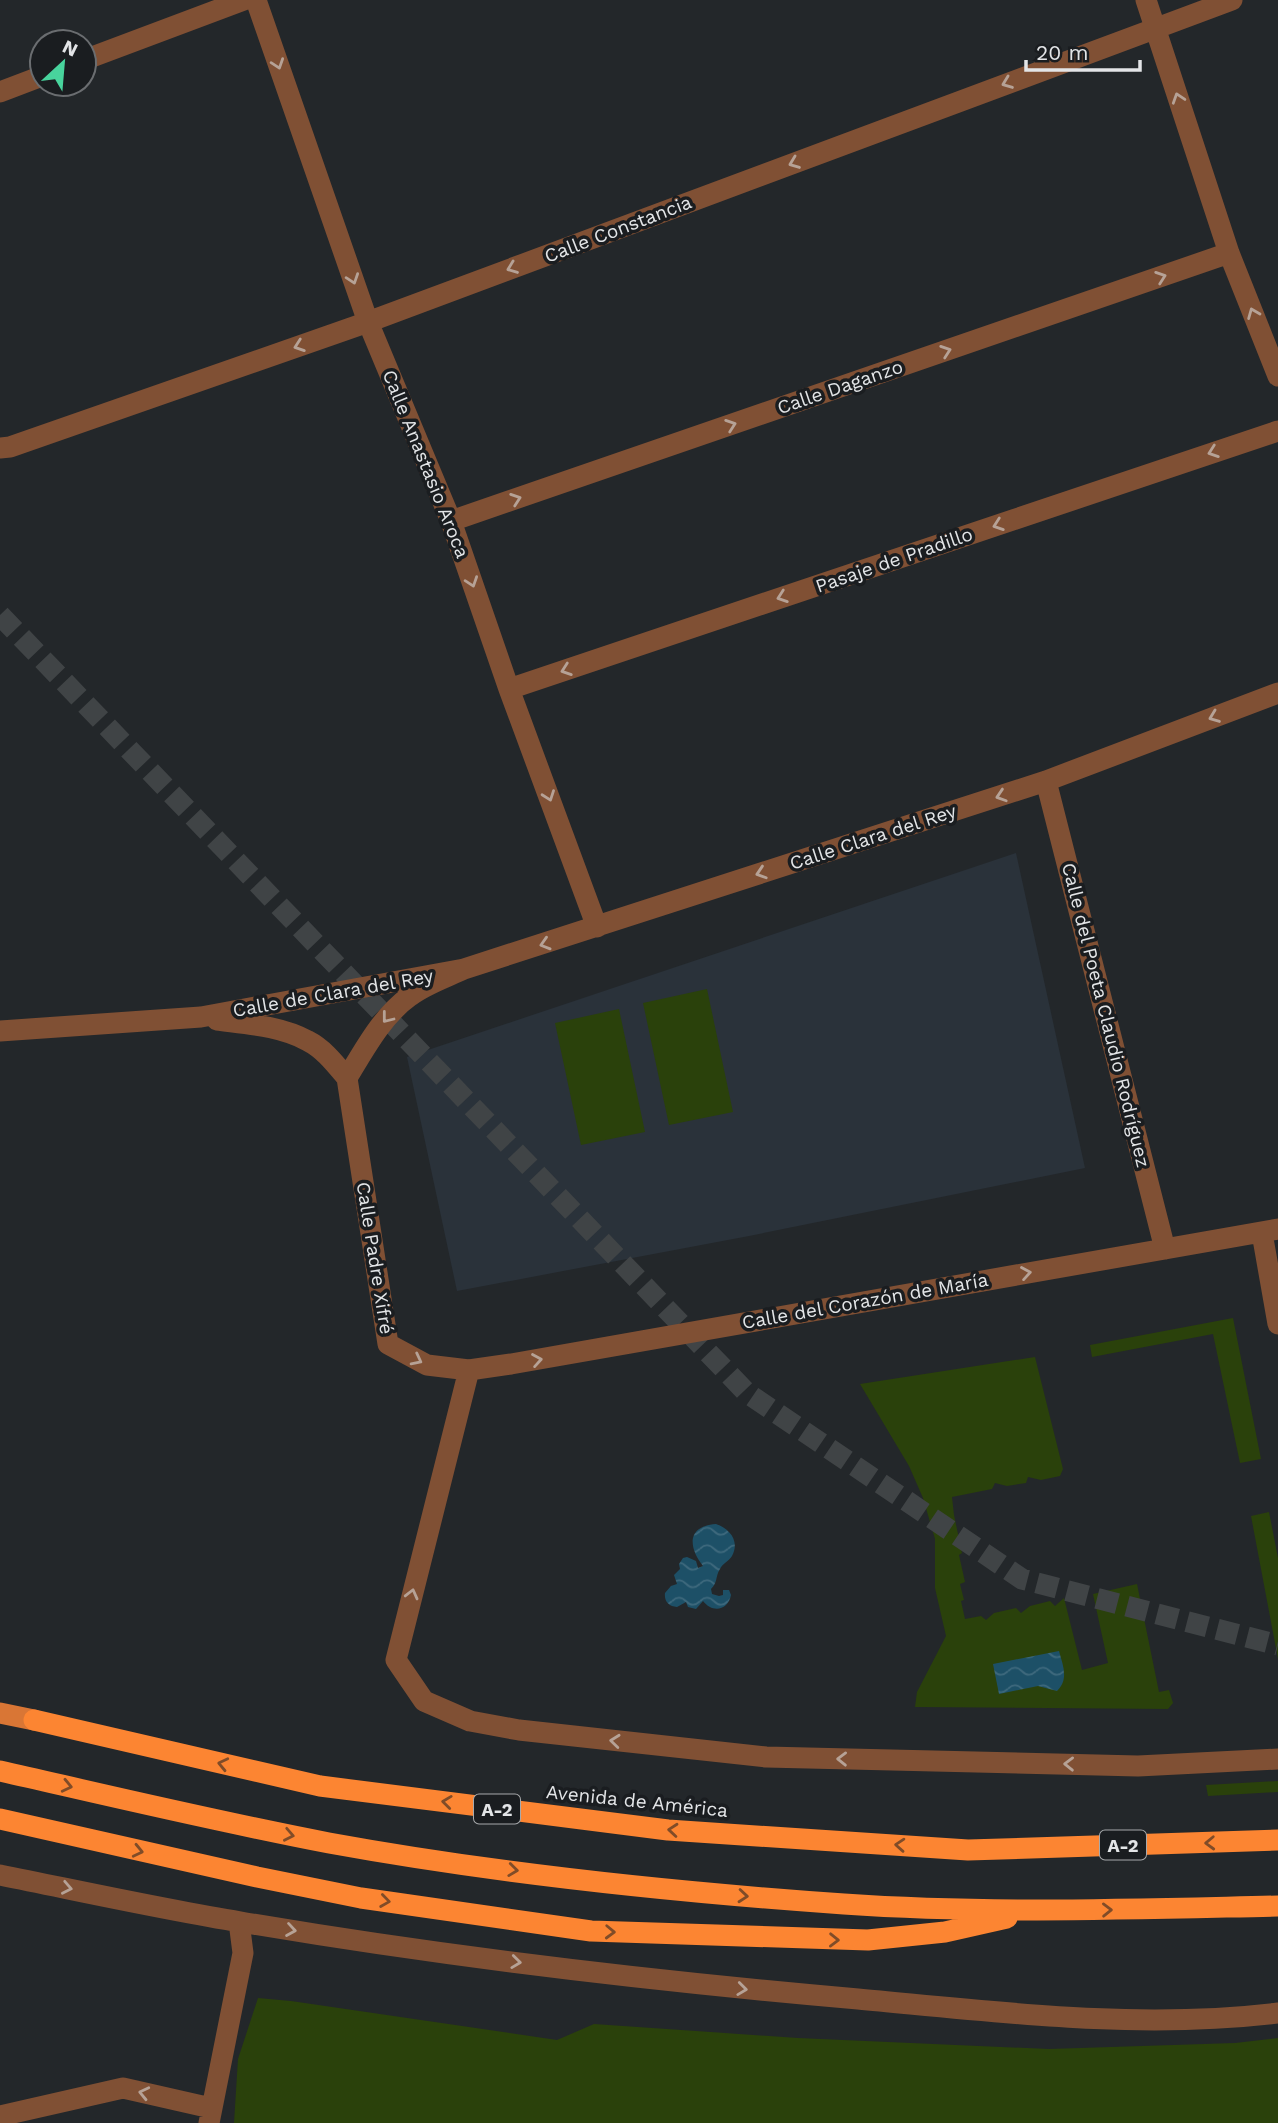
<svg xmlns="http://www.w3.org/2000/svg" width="1278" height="2123" viewBox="0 0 1278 2123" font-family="'Work Sans',sans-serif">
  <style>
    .built { fill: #2a323a }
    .green { fill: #2a410b }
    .water { fill: url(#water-waves) }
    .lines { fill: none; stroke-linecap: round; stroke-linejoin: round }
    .highway-tunnel { stroke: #404446; stroke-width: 21; stroke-dasharray: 21 10; stroke-linecap: butt }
    .minor { stroke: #805034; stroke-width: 21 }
    .major { stroke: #d97635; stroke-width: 21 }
    .highway { stroke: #fc8532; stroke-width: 21 }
    .oneway { stroke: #b6a296 }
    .oneway2 { stroke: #804c28 }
    .labels { text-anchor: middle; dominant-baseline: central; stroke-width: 7; stroke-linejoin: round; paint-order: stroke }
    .shield { fill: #1a1d20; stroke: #a7a9ab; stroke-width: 2 }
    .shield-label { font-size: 18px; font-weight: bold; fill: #e3e5e7 }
    .street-label { font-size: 19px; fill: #e3e5e7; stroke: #1a1d20 }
  </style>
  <defs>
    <pattern id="water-waves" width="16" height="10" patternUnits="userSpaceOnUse" patternTransform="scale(1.75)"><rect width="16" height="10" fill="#1d5067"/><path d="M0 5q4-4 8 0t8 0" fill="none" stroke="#3e697d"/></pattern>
  </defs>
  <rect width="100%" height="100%" fill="#23272a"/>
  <path class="built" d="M1016,853L1085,1168L749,1236L457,1291L407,1057Z"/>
  <path class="green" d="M707,989L733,1112L669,1125L643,1003Z
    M619,1009L645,1132L581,1145L555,1023Z
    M1233,1318L1261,1459L1240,1463L1213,1334L1092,1357L1090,1345Z
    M1035,1357L1063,1469L1060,1476L1041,1480L1028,1477L1026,1483L1007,1486L995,1483L992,1489L952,1497L954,1515L962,1553L959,1555L965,1582L960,1584L964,1600L961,1601L965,1619L981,1616L986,1620L994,1613L1016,1608L1021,1613L1030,1606L1050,1601L1055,1606L1064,1598L1082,1670L1108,1663L1093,1594L1137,1584L1159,1692L1169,1690L1173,1703L1168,1709L915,1707L917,1692L946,1636L935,1588V1539L923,1498L909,1466L860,1384Z
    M1269,1512L1278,1558V1659L1251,1516Z
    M1278,1781V1792L1208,1796L1206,1785Z
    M258,1998L291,2001L557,2040L594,2024L798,2038L1049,2049L1235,2043L1278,2038V2123H234L238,2059Z"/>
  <path class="water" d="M716,1524C730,1529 740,1541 732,1556C729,1561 722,1564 720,1569C715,1577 718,1582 711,1589L712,1594L719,1596L723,1595V1590H729L731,1595C728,1611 712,1613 703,1601L696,1609L688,1607L686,1602L677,1607C669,1606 664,1602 665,1593L671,1586L677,1584L674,1575L680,1569L679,1564L683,1558L687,1557L696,1561L698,1568L703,1566C688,1547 687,1526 716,1524Z
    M1059,1651C1063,1666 1069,1679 1057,1691L1038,1686L999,1694L993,1664Z"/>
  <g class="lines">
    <path class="highway-tunnel" d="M0,615L747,1393L1022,1579L1278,1645"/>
    <path class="minor" d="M256,0L368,322L451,521L509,689L597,927
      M1146,0L1229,253L1278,376
      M84,60L244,0
      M0,92L42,76
      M0,448L10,447L368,322L1232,0
      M451,521L1229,253
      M509,689L1278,431
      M1046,781L1165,1249
      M464,969C447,977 426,984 410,996C382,1016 364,1050 347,1078L388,1344L427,1365L469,1370L511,1364L1278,1229
      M217,1020C247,1024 281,1026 308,1041C324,1049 336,1065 347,1078
      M0,1031L201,1017L464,969L1046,781L1278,693
      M1262,1233L1278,1324
      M469,1370L396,1660L424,1701L470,1721L519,1730L766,1757L1138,1766L1278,1759
      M0,1875C80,1891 161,1909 241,1922C446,1957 652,1981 858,1999C998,2012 1138,2030 1278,2013
      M0,2116L123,2088L211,2108
      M209,2123L243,1953L239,1922"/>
    <path class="major" d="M0,1713L34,1720"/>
    <path class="highway" d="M34,1720L320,1786L668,1830L968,1850L1278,1840
      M0,1771C110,1796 219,1822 329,1843C499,1874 672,1892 844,1904C989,1914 1133,1909 1278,1906
      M0,1819L257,1877L361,1898L591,1931L868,1940L945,1932L1007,1918"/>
  </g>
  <defs><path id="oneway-chevron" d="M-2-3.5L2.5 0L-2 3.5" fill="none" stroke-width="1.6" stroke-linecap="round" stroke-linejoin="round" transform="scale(1.75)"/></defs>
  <g class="oneway">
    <use href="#oneway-chevron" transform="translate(278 64) rotate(71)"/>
    <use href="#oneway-chevron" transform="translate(1007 83) rotate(159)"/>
    <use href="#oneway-chevron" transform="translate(1178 98) rotate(-108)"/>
    <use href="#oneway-chevron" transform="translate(794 163) rotate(159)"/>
    <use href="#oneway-chevron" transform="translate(512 268) rotate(159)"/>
    <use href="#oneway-chevron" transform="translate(1161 277) rotate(-19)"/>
    <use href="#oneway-chevron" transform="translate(353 279) rotate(71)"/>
    <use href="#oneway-chevron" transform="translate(1253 313) rotate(-112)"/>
    <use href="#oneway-chevron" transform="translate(299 346) rotate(161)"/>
    <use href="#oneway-chevron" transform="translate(946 351) rotate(-19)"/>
    <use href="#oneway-chevron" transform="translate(731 425) rotate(-19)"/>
    <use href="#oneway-chevron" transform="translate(1213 452) rotate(161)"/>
    <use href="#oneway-chevron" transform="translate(516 499) rotate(-19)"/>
    <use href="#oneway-chevron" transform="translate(998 525) rotate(161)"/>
    <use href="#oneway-chevron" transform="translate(472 582) rotate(71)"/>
    <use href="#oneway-chevron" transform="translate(782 597) rotate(161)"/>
    <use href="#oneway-chevron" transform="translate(566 670) rotate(161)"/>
    <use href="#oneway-chevron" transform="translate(1214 717) rotate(159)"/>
    <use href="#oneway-chevron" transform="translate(549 796) rotate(70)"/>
    <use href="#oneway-chevron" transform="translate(1001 796) rotate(162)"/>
    <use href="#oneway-chevron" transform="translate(761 873) rotate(162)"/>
    <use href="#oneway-chevron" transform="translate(545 944) rotate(163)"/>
    <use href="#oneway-chevron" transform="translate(387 1018) rotate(128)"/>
    <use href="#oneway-chevron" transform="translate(1026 1273) rotate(-10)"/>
    <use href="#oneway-chevron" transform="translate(417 1360) rotate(27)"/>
    <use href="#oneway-chevron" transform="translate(537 1360) rotate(-10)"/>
    <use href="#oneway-chevron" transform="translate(412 1594) rotate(-76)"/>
    <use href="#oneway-chevron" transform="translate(615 1741) rotate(-174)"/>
    <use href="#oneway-chevron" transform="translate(842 1759) rotate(-179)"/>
    <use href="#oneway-chevron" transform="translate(1069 1764) rotate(-179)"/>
    <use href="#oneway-chevron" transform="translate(67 1888) rotate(11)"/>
    <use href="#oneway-chevron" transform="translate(291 1930) rotate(9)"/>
    <use href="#oneway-chevron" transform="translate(516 1962) rotate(7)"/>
    <use href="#oneway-chevron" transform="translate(742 1989) rotate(7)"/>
    <use href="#oneway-chevron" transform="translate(144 2093) rotate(-167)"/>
  </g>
  <g class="oneway2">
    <use href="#oneway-chevron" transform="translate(223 1764) rotate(-167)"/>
    <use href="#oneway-chevron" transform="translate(67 1786) rotate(13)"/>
    <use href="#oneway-chevron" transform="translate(447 1802) rotate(-173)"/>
    <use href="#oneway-chevron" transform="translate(673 1830) rotate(-175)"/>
    <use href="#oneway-chevron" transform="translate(289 1835) rotate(11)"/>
    <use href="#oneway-chevron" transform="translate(1210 1843) rotate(178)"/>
    <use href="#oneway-chevron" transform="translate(900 1845) rotate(-176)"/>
    <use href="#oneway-chevron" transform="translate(138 1851) rotate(13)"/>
    <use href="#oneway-chevron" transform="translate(513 1870) rotate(7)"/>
    <use href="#oneway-chevron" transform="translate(743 1896) rotate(5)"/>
    <use href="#oneway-chevron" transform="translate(385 1901) rotate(8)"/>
    <use href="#oneway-chevron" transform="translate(1107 1910) rotate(-1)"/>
    <use href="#oneway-chevron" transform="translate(610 1932) rotate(2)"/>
    <use href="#oneway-chevron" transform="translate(834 1940) rotate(1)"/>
  </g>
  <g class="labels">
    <g class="shield">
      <rect x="474" y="1794.5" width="46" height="29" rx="5"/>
      <rect x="1100" y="1830.5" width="46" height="29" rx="5"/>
    </g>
    <g class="shield-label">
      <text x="497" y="1809">A-2</text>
      <text x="1123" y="1845">A-2</text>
    </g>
    <g class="street-label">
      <text transform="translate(618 229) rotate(-21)">Calle Constancia</text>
      <text transform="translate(840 387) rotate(-19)">Calle Daganzo</text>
      <text transform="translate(426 464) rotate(68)">Calle Anastasio Aroca</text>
      <text transform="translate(894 560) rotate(-19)">Pasaje de Pradillo</text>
      <text transform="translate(873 837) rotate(-18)">Calle Clara del Rey</text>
      <text transform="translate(333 993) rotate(-10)">Calle de Clara del Rey</text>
      <text transform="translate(1106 1015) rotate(76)">Calle del Poeta Claudio Rodríguez</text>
      <text transform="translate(375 1258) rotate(81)">Calle Padre Xifré</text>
      <text transform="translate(865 1301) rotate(-10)">Calle del Corazón de María</text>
      <text transform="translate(637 1801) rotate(6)">Avenida de América</text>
    </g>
  </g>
  <g transform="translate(63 63) rotate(26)"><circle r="33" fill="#1a1d20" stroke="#6a6d70" stroke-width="2"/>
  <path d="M0-5L12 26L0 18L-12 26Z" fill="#48d49d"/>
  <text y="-10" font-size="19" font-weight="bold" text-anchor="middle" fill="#e3e5e7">N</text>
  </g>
  <path d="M1026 60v10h114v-10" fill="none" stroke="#e3e5e7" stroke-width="3.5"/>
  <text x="1036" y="60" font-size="21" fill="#e3e5e7" stroke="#1a1d20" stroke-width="5" paint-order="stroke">20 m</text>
</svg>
